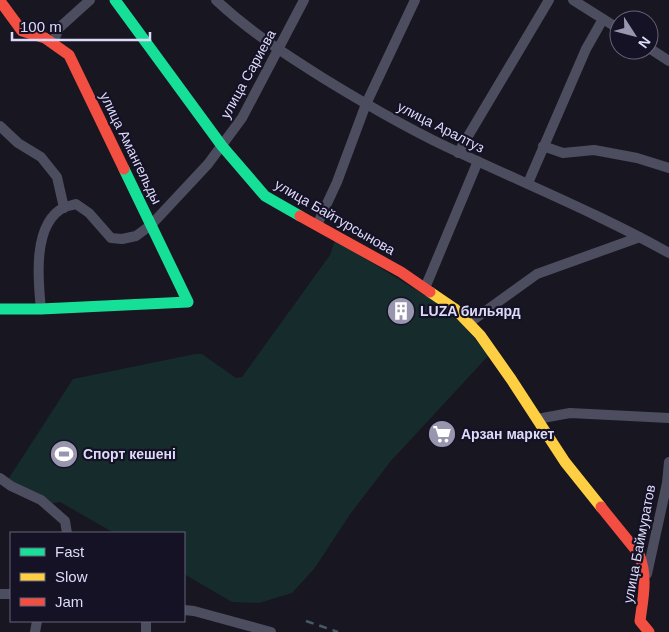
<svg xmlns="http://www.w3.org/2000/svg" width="669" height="632" viewBox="0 0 669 632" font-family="Arial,sans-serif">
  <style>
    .green { fill: #162b2b }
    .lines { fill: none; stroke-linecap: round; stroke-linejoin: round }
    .street { stroke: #4d4d60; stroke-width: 10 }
    .fast { stroke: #16e098; stroke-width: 11 }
    .slow { stroke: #ffcf43; stroke-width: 11 }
    .jam { stroke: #f24e42; stroke-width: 11 }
    .rail { stroke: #485a67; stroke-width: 2.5; stroke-dasharray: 8 6; stroke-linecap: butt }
    .labels { text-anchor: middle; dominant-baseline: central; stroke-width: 4.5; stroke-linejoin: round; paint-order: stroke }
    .street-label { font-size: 14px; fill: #dddbfa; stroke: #151225 }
    .poi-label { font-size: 14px; font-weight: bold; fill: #dddbfa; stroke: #151225; text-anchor: start }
  </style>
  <rect width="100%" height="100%" fill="#181621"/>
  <path class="green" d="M335,240L436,302L462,324L489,355L390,462L351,513L314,569L292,593L259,603L232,602L184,574V533H114L60,502L48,504L10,482L9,478L73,379L195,354H202L236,378L242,377L330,255Z"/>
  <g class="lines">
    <path class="street" d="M216,0C249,31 285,54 323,78C367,105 413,132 460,153C530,186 601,215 669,253
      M573,0L619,29
      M53,43L59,28L90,0
      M649,48L669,61
      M0,126L18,143L41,157L57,177L64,208
      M543,146L563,153L594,150L637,158L669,168
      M458,153L549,0
      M528,183L586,49L603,19
      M317,225L337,182L366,104L415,0
      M425,288L478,161
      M41,309C38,281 32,222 65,207C68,206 73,205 76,204L89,213L111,238L122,239L136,236L151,225L208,164L242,118L304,0
      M469,323L537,274L640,237
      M537,419L570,413L669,418
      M0,478L11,486L41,500L65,521L67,533
      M647,574L667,483L669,462
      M0,594H11
      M184,610L194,611L271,632
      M35,632L37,621
      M146,632V621"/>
    <path class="fast" d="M115,0L222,146L265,196L300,216
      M0,309H41L188,302L124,169"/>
    <path class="slow" d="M430,292L455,309L480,335L511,379L565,462L601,507"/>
    <path class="jam" d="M0,1L22,31L45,38L69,55L124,169
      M300,216L401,272L430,292
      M601,507L639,554C648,577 643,598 640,621L649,632"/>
    <path class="rail" d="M306,621L338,632"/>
  </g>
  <defs>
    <symbol id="building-disc" viewBox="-11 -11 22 22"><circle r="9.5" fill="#9896ae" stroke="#151225"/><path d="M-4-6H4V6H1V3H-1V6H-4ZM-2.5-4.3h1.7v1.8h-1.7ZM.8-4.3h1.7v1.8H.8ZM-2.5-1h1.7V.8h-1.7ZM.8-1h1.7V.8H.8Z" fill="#fff"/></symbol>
    <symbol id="supermarket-disc" viewBox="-11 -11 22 22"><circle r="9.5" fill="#9896ae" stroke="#151225"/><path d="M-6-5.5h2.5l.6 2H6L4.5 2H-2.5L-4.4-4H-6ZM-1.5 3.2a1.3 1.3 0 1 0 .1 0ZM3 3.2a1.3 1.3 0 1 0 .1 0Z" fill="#fff"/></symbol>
    <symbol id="stadium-disc" viewBox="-11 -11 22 22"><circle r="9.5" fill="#9896ae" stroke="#151225"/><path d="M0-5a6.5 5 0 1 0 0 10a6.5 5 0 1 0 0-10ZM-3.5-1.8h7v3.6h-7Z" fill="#fff"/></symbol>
  </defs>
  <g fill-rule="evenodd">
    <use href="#building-disc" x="385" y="295" width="32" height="32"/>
    <use href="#supermarket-disc" x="426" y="418" width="32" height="32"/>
    <use href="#stadium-disc" x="48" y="438" width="32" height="32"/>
  </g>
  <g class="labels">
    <g class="street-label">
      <text transform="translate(248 74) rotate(-61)">улица Сариева</text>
      <text transform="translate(441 127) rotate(27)">улица Аралтуз</text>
      <text transform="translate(131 148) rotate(64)">улица Амангельды</text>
      <text transform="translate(335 217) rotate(30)">улица Байтурсынова</text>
      <text transform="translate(639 544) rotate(-79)">улица Баймуратов</text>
    </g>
    <g class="poi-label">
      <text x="420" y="311">LUZA бильярд</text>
      <text x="461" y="434">Арзан маркет</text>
      <text x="83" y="454">Спорт кешені</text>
    </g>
  </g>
  <rect x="10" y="532" width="175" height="90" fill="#151225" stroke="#65627a"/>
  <rect x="20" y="548" width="25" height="8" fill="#16e098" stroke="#65627a"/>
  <text x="55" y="557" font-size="15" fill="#dddbfa">Fast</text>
  <rect x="20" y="573" width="25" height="8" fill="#ffcf43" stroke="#65627a"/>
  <text x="55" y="582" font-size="15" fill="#dddbfa">Slow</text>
  <rect x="20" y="598" width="25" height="8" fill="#f24e42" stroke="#65627a"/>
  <text x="55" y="607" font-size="15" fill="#dddbfa">Jam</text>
  <g transform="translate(634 35) rotate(126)"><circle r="24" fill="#151225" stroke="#65627a"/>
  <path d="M0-4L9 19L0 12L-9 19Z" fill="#9896ae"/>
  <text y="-8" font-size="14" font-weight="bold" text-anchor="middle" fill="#dddbfa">N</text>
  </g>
  <path d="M12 32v8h138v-8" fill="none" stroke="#dddbfa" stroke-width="2.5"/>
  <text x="20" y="32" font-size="15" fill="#dddbfa" stroke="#151225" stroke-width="4" paint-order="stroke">100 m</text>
</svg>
